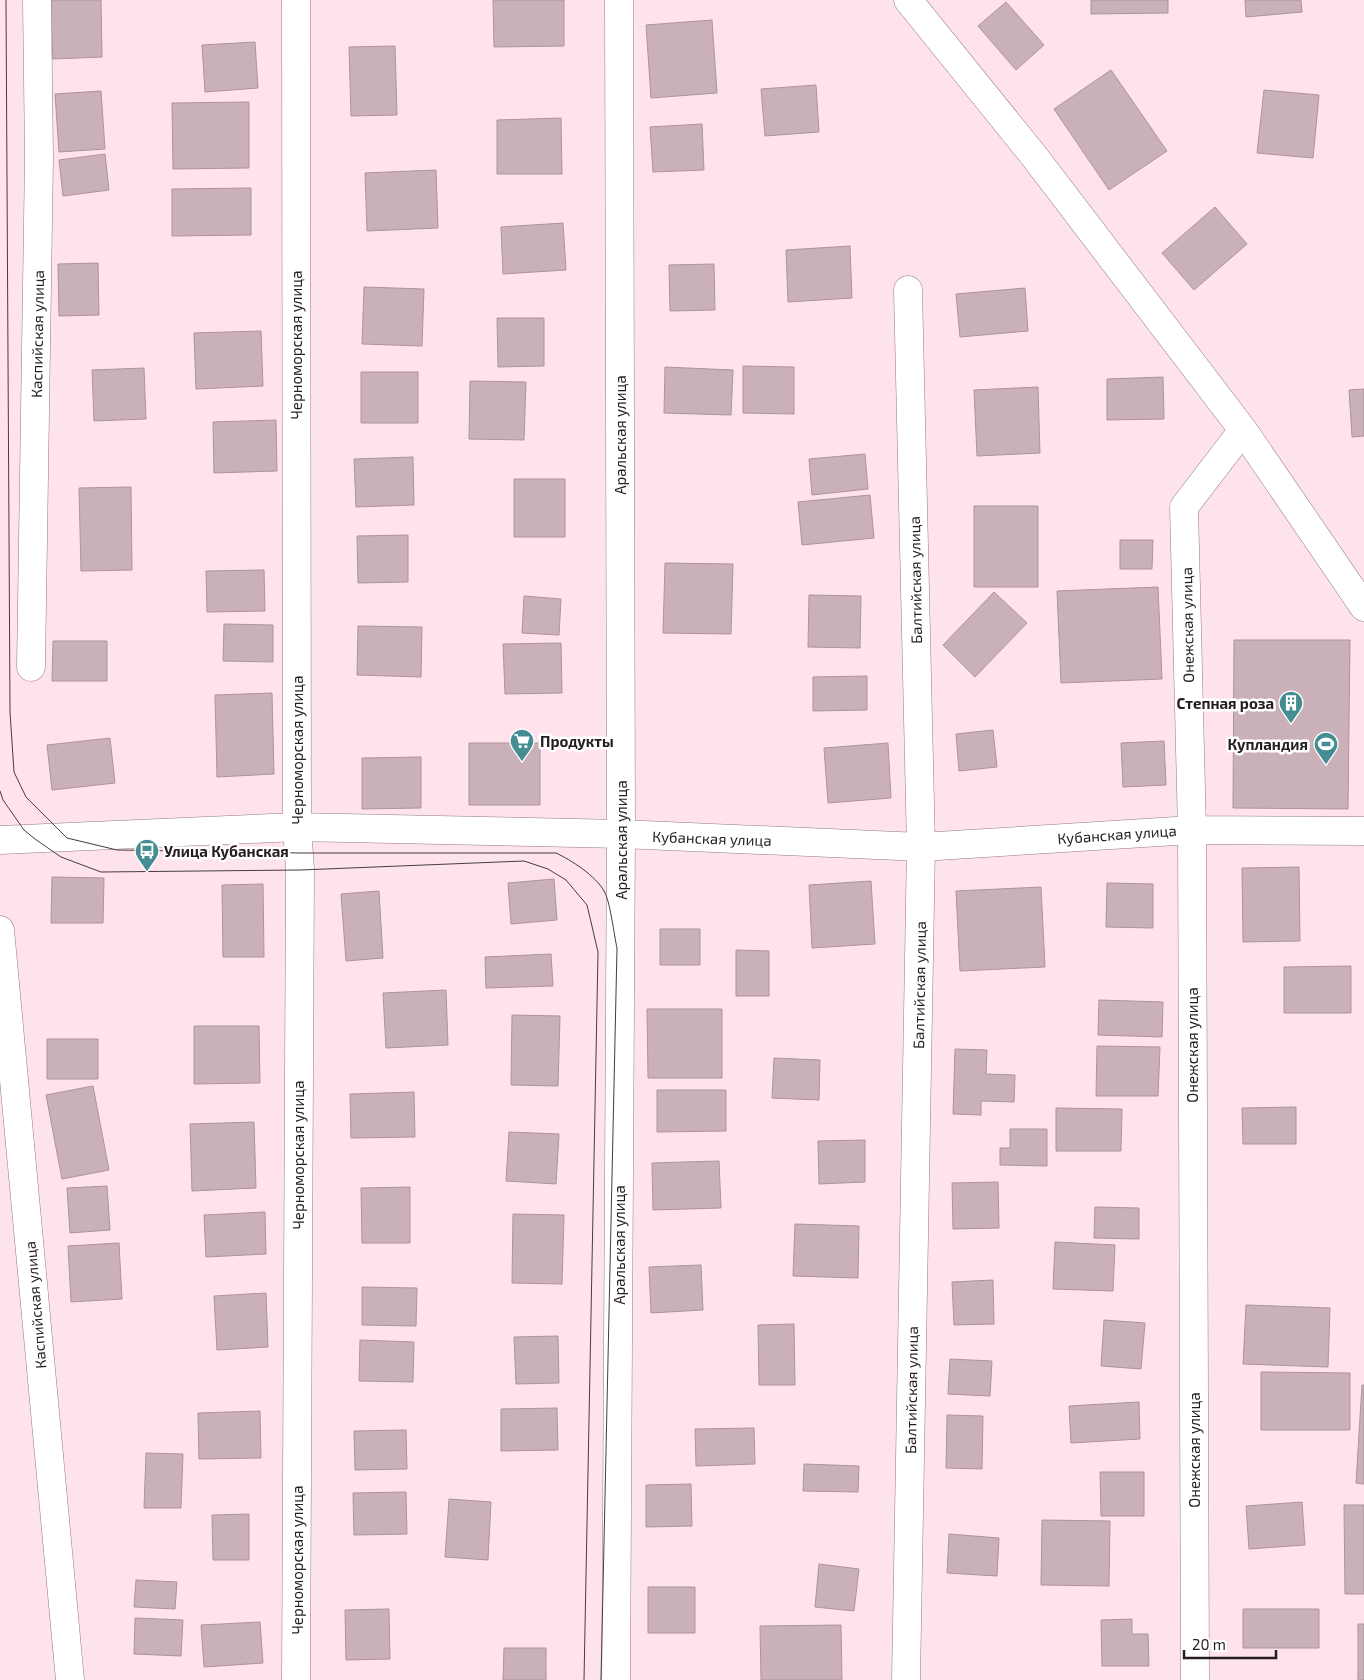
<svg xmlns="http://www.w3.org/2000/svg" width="1364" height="1680" viewBox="0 0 1364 1680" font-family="'Exo 2',sans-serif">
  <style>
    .building { fill: #cab0b9; stroke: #ac939c }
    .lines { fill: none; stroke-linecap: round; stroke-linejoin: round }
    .minor-casing { stroke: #927a83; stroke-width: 29 }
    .minor { stroke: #fff; stroke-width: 28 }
    .tram { stroke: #473b40; stroke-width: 1 }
    .labels { text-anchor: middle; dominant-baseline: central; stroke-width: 5; stroke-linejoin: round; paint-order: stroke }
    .street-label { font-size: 15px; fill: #261d21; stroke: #fff }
    .poi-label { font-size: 15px; font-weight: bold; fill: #261d21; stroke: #fff; text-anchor: end }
  </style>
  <rect width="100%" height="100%" fill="#fee3ed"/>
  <path class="building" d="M50,0H101L102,57L53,59Z
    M493,0H564V46L494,47Z
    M1091,0H1168V13L1091,14Z
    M1245,0H1301L1302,12L1246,17Z
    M1006,2L1044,45L1016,70L978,26Z
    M712,20L717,93L651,98L646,25Z
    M255,42L258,88L205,92L202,45Z
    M395,46L397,115L351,116L349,47Z
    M1111,70L1167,151L1109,190L1054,109Z
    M816,85L819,132L765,136L761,89Z
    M1264,90L1319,95L1313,158L1257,153Z
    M101,91L105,149L59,152L55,94Z
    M249,102V168L173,169L172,103Z
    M561,118L562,174H497V120Z
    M702,124L704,170L653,172L650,127Z
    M105,154L109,190L63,196L59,160Z
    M436,170L438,228L367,231L365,173Z
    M251,188V235L172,236V189Z
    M1215,207L1247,244L1194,290L1162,253Z
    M563,223L566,270L503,274L501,227Z
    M850,246L852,298L788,302L786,250Z
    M98,263L99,315L59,316L58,264Z
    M714,264L715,310L670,311L669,265Z
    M364,287L424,289L422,346L362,344Z
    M1025,288L1028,331L960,337L956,294Z
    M497,318H544V366L498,367Z
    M261,331L263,386L196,389L194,333Z
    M743,366L794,367V414L743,413Z
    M665,367L733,370L731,415L664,413Z
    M144,368L146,419L94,421L92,370Z
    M361,372H418V423H361Z
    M1163,377L1164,419L1107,420V379Z
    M470,381L526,382L524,440L469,439Z
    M1038,387L1040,453L977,456L974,390Z
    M1364,389V436L1352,437L1349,390Z
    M276,420L277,471L214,473L213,422Z
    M865,454L868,489L812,495L809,459Z
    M413,457L414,505L356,507L354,459Z
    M514,479H565V537H514Z
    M131,487L132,570L81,571L79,488Z
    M870,495L874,538L802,545L798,502Z
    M974,506H1038V587H974Z
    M408,535V582L358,583L357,536Z
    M1120,540H1153L1152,569H1120Z
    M665,563L733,564L731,634L663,633Z
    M264,570L265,611L207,612L206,571Z
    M1158,587L1162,679L1061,683L1057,591Z
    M994,592L1027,623L975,677L943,645Z
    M809,595L861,596L860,648L808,647Z
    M524,596L561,599L559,635L522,633Z
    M224,624L273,625V662L223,661Z
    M358,626L422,627L421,677L357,675Z
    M1234,640H1350L1348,809L1233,808Z
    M53,641H107V681H52Z
    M561,643L562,693L505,694L503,644Z
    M867,676V710L813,711V677Z
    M272,693L274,774L217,777L215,695Z
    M993,730L997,767L959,771L956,734Z
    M110,738L115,783L52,790L47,745Z
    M1164,741L1166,785L1123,787L1121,743Z
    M469,743H540V805H469Z
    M888,743L891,798L828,803L824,748Z
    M421,757V808L362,809V758Z
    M1299,867L1300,941L1243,942L1242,868Z
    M52,877L104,878L103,923H51Z
    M554,879L557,920L511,924L508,883Z
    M871,881L875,944L812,948L809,885Z
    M1107,883L1153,884V928L1106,927Z
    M263,884L264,957H223L222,885Z
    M1041,887L1045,967L960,971L956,891Z
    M379,891L383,958L346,961L341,894Z
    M660,929H700V965H660Z
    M736,950L769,951V996H736Z
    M551,954L553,986L486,988L485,957Z
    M1351,966V1013H1284V967Z
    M446,990L448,1045L386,1048L383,993Z
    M1099,1000L1163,1002L1162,1037L1098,1035Z
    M647,1009H722V1078H648Z
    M512,1015L560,1016L558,1086L511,1085Z
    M194,1026H259L260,1083L194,1084Z
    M47,1039H98V1079H47Z
    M1097,1046L1160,1047L1158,1096H1096Z
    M955,1049L987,1050L986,1074L1015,1075L1014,1102L981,1101V1115L953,1114Z
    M774,1058L820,1060L819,1100L772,1098Z
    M93,1086L109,1170L62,1179L46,1095Z
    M657,1090H726V1131L657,1132Z
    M414,1092L415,1137L351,1138L350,1094Z
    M1296,1107V1144H1243L1242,1108Z
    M1056,1108L1122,1109L1121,1151H1056Z
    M254,1122L256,1188L192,1191L190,1124Z
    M1010,1129H1047V1166L1000,1165V1148H1010Z
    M509,1132L559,1134L556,1184L506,1181Z
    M865,1140V1182L819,1184L818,1141Z
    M719,1161L721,1208L653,1210L652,1163Z
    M998,1182L999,1228L953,1229L952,1183Z
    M107,1186L110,1230L70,1233L67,1188Z
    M410,1187V1243H362L361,1188Z
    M1095,1207L1139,1208V1239L1094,1238Z
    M265,1212L266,1254L206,1257L204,1215Z
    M513,1214L564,1215L562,1284L512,1283Z
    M795,1224L859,1226L858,1278L793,1276Z
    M1055,1242L1115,1245L1113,1291L1053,1289Z
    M119,1243L122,1299L71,1302L68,1246Z
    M701,1265L703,1310L651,1313L649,1267Z
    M993,1280L994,1324L954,1325L952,1282Z
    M362,1287L417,1288L416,1326L362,1325Z
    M266,1293L268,1347L217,1350L214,1296Z
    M1246,1305L1330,1308L1328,1367L1243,1364Z
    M1104,1320L1145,1323L1141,1369L1101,1366Z
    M794,1324L795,1385H759L758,1325Z
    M558,1336L559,1383L516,1384L514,1337Z
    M360,1340L414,1342L413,1382L359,1381Z
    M950,1359L992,1361L990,1396L948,1394Z
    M1261,1372L1350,1373V1430H1261Z
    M1362,1385H1364V1484L1356,1483Z
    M1139,1402L1140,1439L1071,1443L1069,1406Z
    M557,1408L558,1450L501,1451V1409Z
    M260,1411L261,1458L199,1459L198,1413Z
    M947,1415L983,1416L982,1469L946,1468Z
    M754,1428L755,1464L696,1466L695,1429Z
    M406,1430L407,1469L355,1470L354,1431Z
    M146,1453L183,1454L181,1508H144Z
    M804,1464L859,1466L858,1492L803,1491Z
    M1100,1472H1144V1516H1101Z
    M691,1484L692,1526L646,1527V1485Z
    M406,1492L407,1534L354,1535L353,1493Z
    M449,1499L491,1502L488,1560L445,1557Z
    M1302,1502L1305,1545L1249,1549L1246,1506Z
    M1344,1505H1364V1594H1345Z
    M249,1514V1560H213L212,1515Z
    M1042,1520L1110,1521L1109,1586L1041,1585Z
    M949,1534L999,1538L997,1576L947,1573Z
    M819,1564L859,1569L854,1611L815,1607Z
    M136,1580L177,1582L175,1609L134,1607Z
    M648,1587H695V1633H648Z
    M389,1609L390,1659L346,1660L345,1610Z
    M1243,1609H1319V1648H1243Z
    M135,1618L183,1620L181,1656L134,1654Z
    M1132,1619V1634H1148L1149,1666H1102L1101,1620Z
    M260,1622L263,1663L204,1667L201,1625Z
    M1358,1624H1364V1680H1358Z
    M841,1625L842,1680H761L760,1626Z
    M504,1648H546V1680H503Z"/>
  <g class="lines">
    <defs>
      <path id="minor" d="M296,0L297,827L300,870L296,1680
        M908,0L1034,156L1243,430L1364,607
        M31,667L39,158L37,0
        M0,840L297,827L621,834L921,847L1192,830L1364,831
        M0,930L70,1680
        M616,1680L621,834L619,0
        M906,1680L921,847L908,290
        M1195,1680L1192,830L1184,507L1243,430"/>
    </defs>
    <use href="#minor" class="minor-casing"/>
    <use href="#minor" class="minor"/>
    <path class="tram" d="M6,0L10,712L14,772L26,797L67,838L117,850L300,853H556C571,860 596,876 604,891C610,900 614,935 617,948L601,1680
      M0,791L3,800L24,830L35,839L61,857L101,872L300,870L524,861L548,869L566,880L587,905L598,952L584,1680"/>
  </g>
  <defs>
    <symbol id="building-pin" viewBox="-11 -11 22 30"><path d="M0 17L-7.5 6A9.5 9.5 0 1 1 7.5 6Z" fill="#458d92" stroke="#fff"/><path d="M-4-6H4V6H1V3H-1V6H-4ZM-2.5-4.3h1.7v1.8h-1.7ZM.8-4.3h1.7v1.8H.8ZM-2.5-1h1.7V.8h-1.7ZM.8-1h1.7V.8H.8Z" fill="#fff"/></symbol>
    <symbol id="supermarket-pin" viewBox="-11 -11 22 30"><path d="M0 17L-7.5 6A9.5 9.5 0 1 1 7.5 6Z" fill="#458d92" stroke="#fff"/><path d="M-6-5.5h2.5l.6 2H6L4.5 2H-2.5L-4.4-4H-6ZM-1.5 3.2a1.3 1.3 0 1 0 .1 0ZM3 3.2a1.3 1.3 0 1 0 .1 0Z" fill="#fff"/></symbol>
    <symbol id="stadium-pin" viewBox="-11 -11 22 30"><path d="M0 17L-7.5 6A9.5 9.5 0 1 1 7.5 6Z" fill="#458d92" stroke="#fff"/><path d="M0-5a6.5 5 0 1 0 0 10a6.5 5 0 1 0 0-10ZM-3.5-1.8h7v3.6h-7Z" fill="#fff"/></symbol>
    <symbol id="bus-pin" viewBox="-11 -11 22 30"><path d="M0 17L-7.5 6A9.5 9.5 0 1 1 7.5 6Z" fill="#458d92" stroke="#fff"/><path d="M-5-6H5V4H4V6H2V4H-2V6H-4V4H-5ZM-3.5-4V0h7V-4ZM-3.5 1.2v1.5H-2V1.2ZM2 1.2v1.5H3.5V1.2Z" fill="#fff"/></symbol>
  </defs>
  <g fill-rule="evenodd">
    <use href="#building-pin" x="1277" y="689" width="28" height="38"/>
    <use href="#supermarket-pin" x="508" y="727" width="28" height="38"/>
    <use href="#stadium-pin" x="1312" y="730" width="28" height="38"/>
    <use href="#bus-pin" x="133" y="837" width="28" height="38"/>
  </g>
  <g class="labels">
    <g class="street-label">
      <text transform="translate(37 334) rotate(-89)">Каспийская улица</text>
      <text transform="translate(296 345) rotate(-90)">Черноморская улица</text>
      <text transform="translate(620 435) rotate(-90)">Аральская улица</text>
      <text transform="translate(915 580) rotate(-91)">Балтийская улица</text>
      <text transform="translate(1187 625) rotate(-91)">Онежская улица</text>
      <text transform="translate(297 750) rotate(-90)">Черноморская улица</text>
      <text transform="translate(1117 834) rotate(-4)">Кубанская улица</text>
      <text transform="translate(712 838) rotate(2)">Кубанская улица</text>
      <text transform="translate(621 840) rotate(-90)">Аральская улица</text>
      <text transform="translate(919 985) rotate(-89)">Балтийская улица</text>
      <text transform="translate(1192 1045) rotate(-90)">Онежская улица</text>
      <text transform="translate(298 1155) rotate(-90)">Черноморская улица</text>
      <text transform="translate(619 1245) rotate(-90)">Аральская улица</text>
      <text transform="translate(35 1305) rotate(-95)">Каспийская улица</text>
      <text transform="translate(911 1390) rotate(-89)">Балтийская улица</text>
      <text transform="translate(1194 1450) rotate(-90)">Онежская улица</text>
      <text transform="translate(297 1560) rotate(-90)">Черноморская улица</text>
    </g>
    <g class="poi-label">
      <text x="1274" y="703">Степная роза</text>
      <text x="540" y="741" text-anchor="start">Продукты</text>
      <text x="1308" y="744">Купландия</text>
      <text x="164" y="851" text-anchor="start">Улица Кубанская</text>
    </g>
  </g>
  <path d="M1184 1650v8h92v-8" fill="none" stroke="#261d21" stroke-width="2.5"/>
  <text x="1192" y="1650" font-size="15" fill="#261d21" stroke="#ffffff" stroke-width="4" paint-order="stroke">20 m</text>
</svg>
